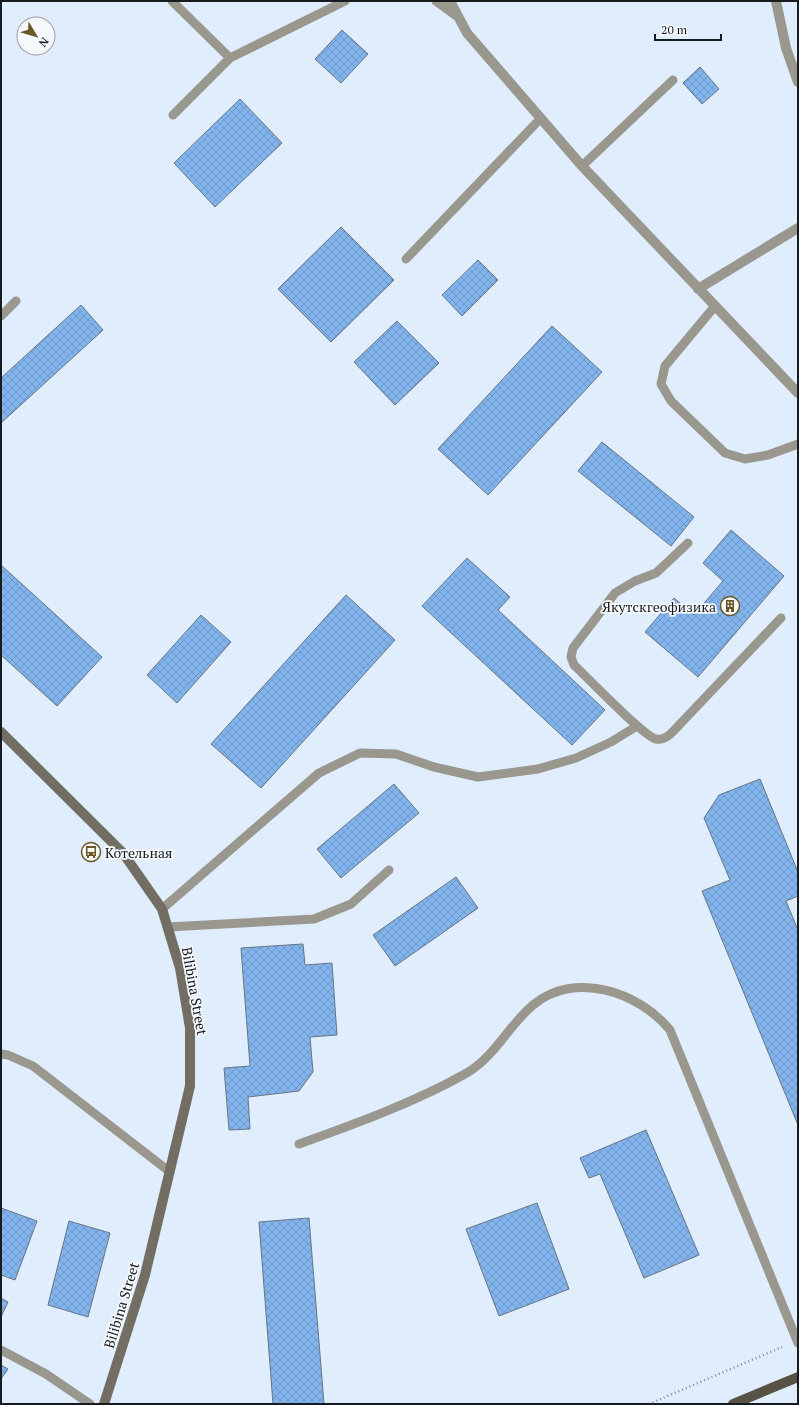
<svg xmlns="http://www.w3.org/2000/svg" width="799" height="1405" viewBox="0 0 799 1405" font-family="'PT Serif',serif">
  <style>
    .building { fill: url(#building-cross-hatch); stroke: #687482 }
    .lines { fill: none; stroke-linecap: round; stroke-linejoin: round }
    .path { stroke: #828b96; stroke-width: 2.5; stroke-dasharray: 1 3; stroke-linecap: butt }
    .service { stroke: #9a978f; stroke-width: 9 }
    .minor { stroke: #9a978f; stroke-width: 10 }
    .secondary { stroke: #736e64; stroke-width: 10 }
    .primary { stroke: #585245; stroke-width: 10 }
    .labels { text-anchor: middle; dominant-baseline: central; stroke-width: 3.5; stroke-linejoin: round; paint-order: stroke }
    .poi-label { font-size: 14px; fill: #161b20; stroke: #f6f9fc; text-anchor: end }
    .street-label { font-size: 14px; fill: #161b20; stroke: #f6f9fc }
  </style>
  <defs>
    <pattern id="building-cross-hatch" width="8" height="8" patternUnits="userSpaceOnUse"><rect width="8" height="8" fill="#81b4ec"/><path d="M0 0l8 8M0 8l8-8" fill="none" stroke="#6f9aca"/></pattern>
  </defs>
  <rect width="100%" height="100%" fill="#e0edfc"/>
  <path class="building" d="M342,30L368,54L341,83L315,59Z
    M700,67L719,89L702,104L683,83Z
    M240,99L282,143L215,207L174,163Z
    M341,227L394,280L331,342L278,289Z
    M478,260L498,280L462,316L442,295Z
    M81,305L103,330L1,423V378Z
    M397,321L439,363L395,405L354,362Z
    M552,326L602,372L488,495L438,449Z
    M602,442L694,517L671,546L578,471Z
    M731,530L784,576L698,677L645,632L674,598L694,615L723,581L703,563Z
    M467,558L510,597L498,610L605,710L572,745L422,606Z
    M1,565L102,657L57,706L1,655Z
    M346,595L395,640L261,788L211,744Z
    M201,615L231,642L177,703L147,675Z
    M760,779L798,872V896L786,901L798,930V1125L702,891L730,880L704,818L719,795Z
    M394,784L419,813L341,878L317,849Z
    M456,877L478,908L395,966L373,935Z
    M303,944L305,965L332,963L337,1035L310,1037L313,1072L299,1091L248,1097L250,1129L229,1130L224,1068L250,1066L241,948Z
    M646,1130L699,1255L644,1278L600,1174L589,1178L580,1158Z
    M537,1203L569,1289L499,1316L466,1229Z
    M1,1208L37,1221L15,1280L1,1275Z
    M309,1218L324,1404H273L259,1222Z
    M69,1221L110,1233L88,1317L48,1305Z
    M1,1298L8,1302L1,1317Z
    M1,1365L8,1369L1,1379Z"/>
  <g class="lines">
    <path class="path" d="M649,1404L782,1347"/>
    <path class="service" d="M172,1L230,58L345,1
      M436,1L458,17
      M173,115L230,58
      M582,166L673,80
      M406,259L541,118
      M715,306L665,366L661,384L671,401L725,453L745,459L768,455L798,444
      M1,316L16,301
      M688,543L656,573L635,581L615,593L573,648L571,657L574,665C587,677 643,736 656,739C667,741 674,730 681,723L781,618
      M162,909L319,773L360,753L396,754L434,767L478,777L538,769L576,758L611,742L637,726
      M168,927L314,919L351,904L389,870
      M1,1054L8,1055L33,1066L170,1172
      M299,1144C355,1124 413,1103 465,1074C495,1057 508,1026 533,1005C575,970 639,992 670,1030L798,1343
      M1,1350L46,1374L90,1404"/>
    <path class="minor" d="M450,1L467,33L582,166L798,393
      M776,1L786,48L798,82
      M698,289L798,228"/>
    <path class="secondary" d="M1,732L123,853L162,909L180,968L190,1028V1086L145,1275L104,1404"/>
    <path class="primary" d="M733,1404L798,1377"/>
  </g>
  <defs>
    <symbol id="building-ring" viewBox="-11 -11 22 22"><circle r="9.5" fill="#f6f9fc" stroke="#6c5626" stroke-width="1.5"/><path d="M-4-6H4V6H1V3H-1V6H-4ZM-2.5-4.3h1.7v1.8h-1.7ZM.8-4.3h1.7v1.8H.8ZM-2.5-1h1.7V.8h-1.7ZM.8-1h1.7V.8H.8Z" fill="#6c5626"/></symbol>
    <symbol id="bus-ring" viewBox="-11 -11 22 22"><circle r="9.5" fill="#f6f9fc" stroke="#6c5626" stroke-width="1.5"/><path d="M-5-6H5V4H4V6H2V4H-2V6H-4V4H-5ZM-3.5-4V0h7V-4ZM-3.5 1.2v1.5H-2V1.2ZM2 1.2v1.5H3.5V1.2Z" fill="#6c5626"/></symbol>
  </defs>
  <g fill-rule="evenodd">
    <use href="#building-ring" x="719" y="595" width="22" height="22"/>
    <use href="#bus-ring" x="80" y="841" width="22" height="22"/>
  </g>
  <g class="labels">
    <g class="poi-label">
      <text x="716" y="606">Якутскгеофизика</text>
      <text x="105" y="852" text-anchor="start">Котельная</text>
    </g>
    <g class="street-label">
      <text transform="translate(195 991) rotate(80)">Bilibina Street</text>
      <text transform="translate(121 1305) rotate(-73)">Bilibina Street</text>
    </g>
  </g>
  <rect width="799" height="1405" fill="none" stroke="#161b20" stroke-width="4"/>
  <g transform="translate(36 36) rotate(128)"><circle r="19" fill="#f6f9fc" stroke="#9ca0a4"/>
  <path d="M0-3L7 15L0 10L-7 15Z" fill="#6c5626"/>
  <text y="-6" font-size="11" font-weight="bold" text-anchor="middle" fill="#161b20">N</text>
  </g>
  <path d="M655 34v6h66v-6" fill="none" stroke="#161b20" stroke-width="2"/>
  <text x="661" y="34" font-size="12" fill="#161b20" stroke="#f6f9fc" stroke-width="3" paint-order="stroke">20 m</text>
</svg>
